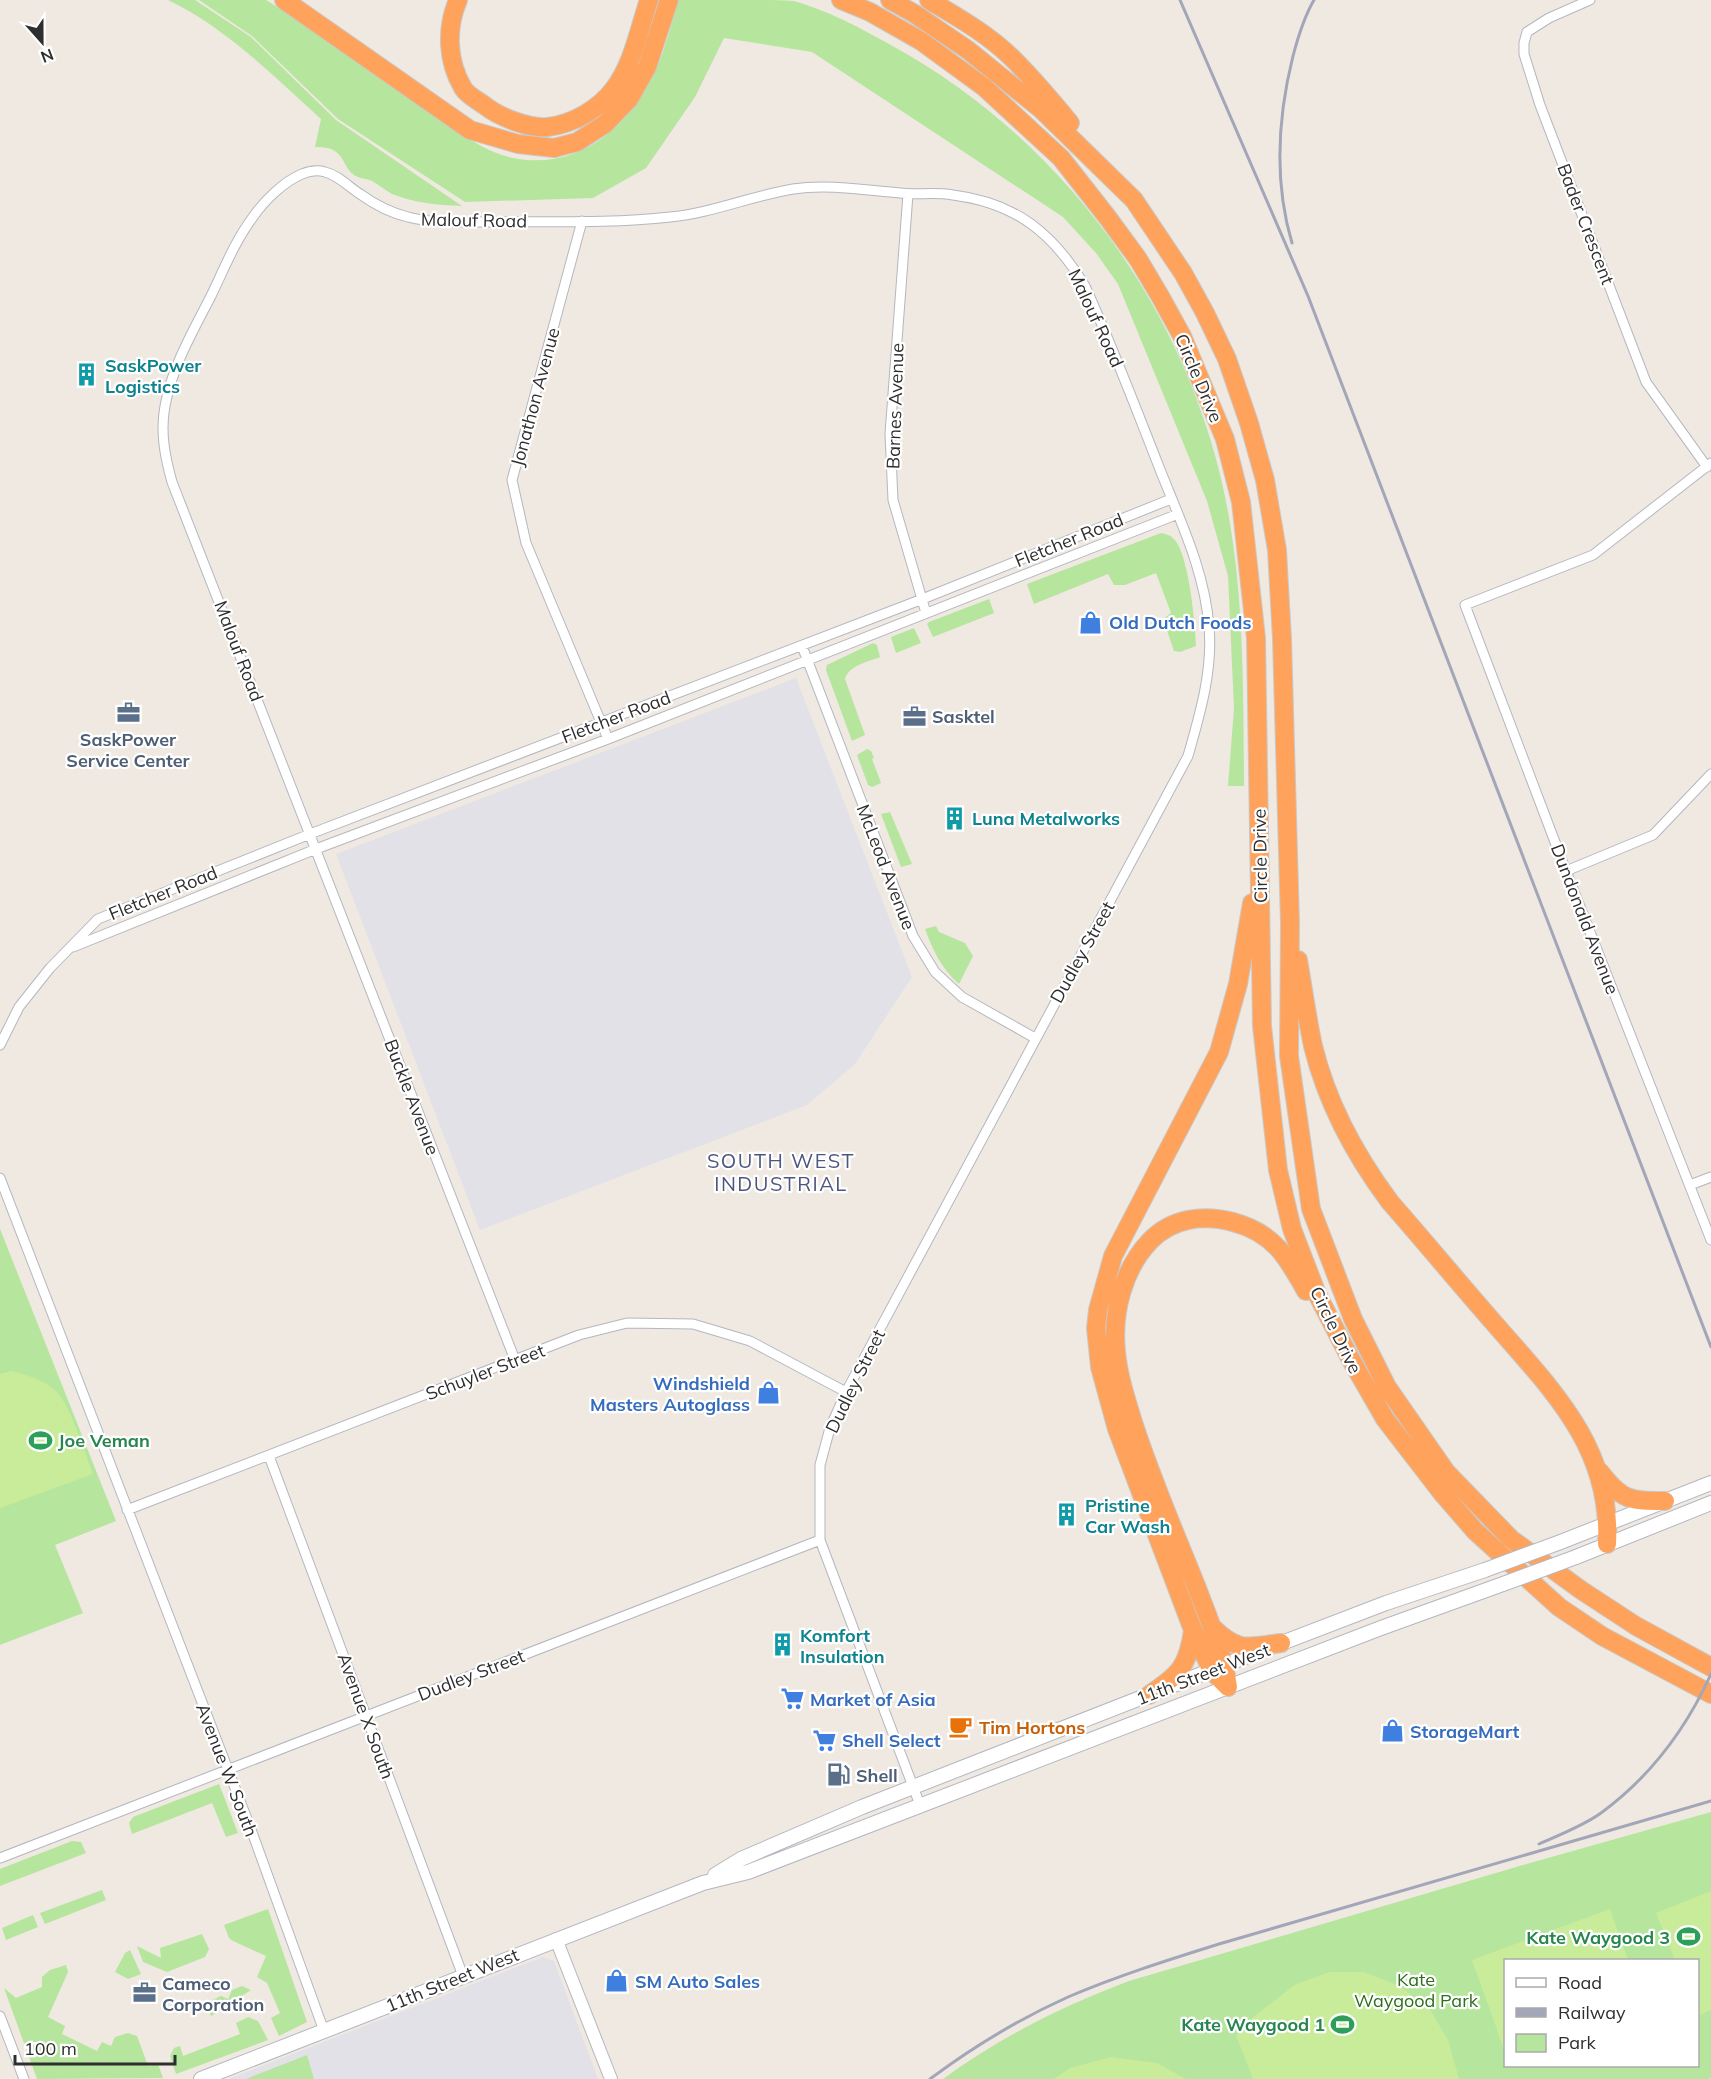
<svg xmlns="http://www.w3.org/2000/svg" width="1711" height="2079" viewBox="0 0 1711 2079" font-family="Mulish,sans-serif">
  <style>
    .industrial { fill: #e3e1e8 }
    .green { fill: #b6e59e; fill-rule: evenodd }
    .pitch { fill: #c9ec9a }
    .lines { fill: none; stroke-linecap: round; stroke-linejoin: round }
    .minor-casing { stroke: #b4b7c1; stroke-width: 11 }
    .tertiary-casing { stroke: #b4b7c1; stroke-width: 14 }
    .secondary-casing { stroke: #b4b7c1; stroke-width: 16 }
    .motorway-casing { stroke: #c9c9c9; stroke-width: 20 }
    .minor { stroke: #fff; stroke-width: 9 }
    .tertiary { stroke: #fff; stroke-width: 12 }
    .secondary { stroke: #fff; stroke-width: 14 }
    .motorway { stroke: #ffa35c; stroke-width: 18 }
    .rail { stroke: #a3a6b8; stroke-width: 3 }
    .secondary-bridge-casing { stroke: #b4b7c1; stroke-width: 16; stroke-linecap: butt }
    .secondary-bridge { stroke: #fff; stroke-width: 14 }
    .labels { text-anchor: middle; dominant-baseline: central; stroke-width: 4.5; stroke-linejoin: round; paint-order: stroke }
    .street-label { font-size: 18px; fill: #2e2e2e; stroke: #fff }
    .culture-label { font-size: 18px; font-weight: bold; fill: #0d838f; stroke: #fff; text-anchor: start }
    .shop-label { font-size: 18px; font-weight: bold; fill: #366cbe; stroke: #fff; text-anchor: start }
    .service-label { font-size: 18px; font-weight: bold; fill: #4e5e75; stroke: #fff; text-anchor: start }
    .leisure-label { font-size: 18px; font-weight: bold; fill: #27864d; stroke: #fff; text-anchor: end }
    .food-label { font-size: 18px; font-weight: bold; fill: #c56008; stroke: #fff; text-anchor: start }
    .park-label { font-size: 18px; fill: #2c6e1b; stroke: #fff }
    .neighbourhood-label { font-size: 20px; letter-spacing: 1.5px; fill: #4d5680; stroke: #fff }
  </style>
  <rect width="100%" height="100%" fill="#efe9e1"/>
  <path class="industrial" d="M796,678L912,977L855,1064L807,1105L480,1230L336,854Z
    M543,1957L554,1961L598,2079H228Z"/>
  <path class="green" d="M168,0H195L251,37L336,120L462,206C438,205 414,203 392,194C385,190 379,185 372,181C368,179 363,179 358,177C339,169 349,146 315,147L321,119C274,76 226,28 168,0Z
    M199,0H266L310,27L456,131C474,142 492,154 513,158C578,171 628,128 654,74C665,51 671,24 679,0C704,0 730,0 756,0C768,0 782,0 794,1C826,10 859,27 889,44C1048,130 1169,284 1216,459C1245,565 1243,676 1244,786H1228L1234,708L1228,576L1207,501L1118,284L1096,253L1063,217L812,52L724,38L695,97L646,168L593,198L465,202L338,119L252,36Z
    M1161,533C1166,534 1170,535 1174,539C1189,555 1195,623 1196,646L1180,652L1174,651L1163,619L1171,613L1156,573L1125,585H1114L1108,574L1034,604L1027,584Z
    M989,599L994,613L933,637L927,624L929,622Z
    M914,628L921,643L896,653L891,637Z
    M873,643L877,645L880,657C868,662 849,665 845,679L865,735L852,741L826,670L827,665Z
    M867,749L871,751L874,758L872,759L881,783L872,787L868,785L857,755Z
    M890,812L912,864L901,867L881,814Z
    M936,926L939,932L965,943L973,956L959,984C942,969 933,951 925,929Z
    M0,1229L116,1521L55,1545L83,1613L0,1645Z
    M219,1784L238,1833L226,1837L212,1803L132,1834L129,1823L133,1817Z
    M1711,1812V2078L1708,2079H943C1000,2037 1063,2006 1129,1981L1523,1865ZM1506,1960H1698V2066H1506Z
    M72,1841L81,1842L86,1853L0,1886V1869Z
    M102,1890L106,1900L45,1924L40,1913Z
    M268,1909L307,2022L279,2036L271,2018L280,2013L267,1983L257,1977L266,1956L233,1941L229,1938L224,1925Z
    M33,1915L38,1927L6,1940L2,1928Z
    M202,1934L209,1949L205,1957L167,1972L143,1962L137,1946L161,1958L160,1948Z
    M130,1950L141,1974L128,1979L115,1972L125,1953Z
    M66,1965L68,1972L48,2017L65,2026L62,2034L97,2051L102,2042L111,2046L115,2037L128,2033L137,2036L148,2066L158,2064L163,2078L37,2079L4,1988L16,1998L42,1987V1977L50,1970Z
    M242,1986L251,1990L211,2016L206,2003L221,1996L228,1999L232,1990Z
    M248,2017L258,2021L268,2040L176,2074L170,2056L174,2048L180,2046L183,2056L240,2034L236,2023Z
    M307,2055L314,2079H246Z"/>
  <path class="pitch" d="M11,1371C27,1375 49,1381 60,1396C72,1411 85,1454 93,1474L0,1508V1374Z
    M1711,1891V2010L1698,2016V1960H1675L1656,1913Z
    M1610,1909L1628,1960H1506L1505,2052L1472,1960Z
    M1330,1972H1364L1400,1986L1431,2011L1448,2040L1459,2079H1253L1236,2035L1245,2031L1252,2018L1296,1984Z
    M1111,2057L1157,2063L1186,2079H1054L1070,2068Z"/>
  <g class="lines">
    <defs>
      <path id="minor" d="M1590,0L1549,18L1527,32L1524,43V54L1540,105L1646,382L1707,467
        M908,194L890,434L893,500L926,613
        M582,221L512,480L526,543L608,739
        M1711,463L1593,555L1465,605L1566,871L1711,1240
        M802,646L913,936L935,972L962,997L1035,1038
        M1566,871L1653,835L1711,774
        M73,947L316,849L608,739L1178,514
        M0,1045L19,1007L50,968L98,919L310,834L920,600L1171,499
        M0,1178L252,1832L324,2031
        M1690,1185L1711,1177
        M515,1360L172,482C165,457 160,432 165,406C172,367 193,331 211,296C224,269 235,241 253,217C264,201 283,182 302,174C309,171 318,170 325,172C338,175 349,187 360,194C374,204 391,213 408,217C431,223 456,222 479,222C543,221 607,224 670,217C712,213 751,196 793,189C828,184 864,190 900,193C917,195 936,192 953,195C1016,203 1053,233 1085,286C1112,345 1135,406 1159,467C1179,518 1205,571 1209,627C1213,670 1200,714 1188,756L846,1392L830,1428L820,1465V1540L920,1805
        M269,1456L463,1976
        M127,1510L579,1335L627,1323L693,1324L750,1341L846,1392
        M0,1858L820,1540
        M0,2016L24,2079"/>
      <path id="tertiary" d="M556,1939L611,2079"/>
      <path id="secondary" d="M1558,1543L1711,1483
        M1576,1557L1711,1503
        M715,1875L741,1859L862,1807L1240,1659L1386,1603L1485,1570
        M201,2079L703,1883L748,1872L1381,1628L1503,1584"/>
      <path id="motorway" d="M284,0L470,130L518,144L554,148L577,142L605,124L629,99L647,67L669,0
        M458,0C446,28 447,61 463,88C467,95 477,100 484,105C499,117 529,129 548,127C573,124 599,109 614,89C633,64 639,29 649,0
        M841,0L870,12L921,41L984,87L1061,158L1108,218L1138,259L1160,296L1182,336L1225,439L1241,502L1256,638L1262,1026L1278,1170L1292,1229L1317,1294L1350,1358L1385,1419L1442,1493L1475,1531L1559,1607L1602,1636L1711,1694
        M890,0L915,14L968,50L1042,110L1134,200L1183,273L1205,313L1227,359L1249,423L1265,480L1277,550L1282,639L1290,923L1289,1056L1311,1209L1353,1319L1387,1387L1446,1472L1511,1539L1581,1590L1636,1626L1711,1667
        M929,0C957,17 986,33 1010,56C1032,77 1051,100 1070,123
        M1298,960C1303,988 1307,1018 1313,1046C1327,1103 1355,1155 1390,1202C1425,1242 1459,1283 1494,1323C1553,1391 1612,1448 1607,1544
        M1600,1472C1622,1501 1631,1501 1665,1501
        M1213,1628C1239,1653 1248,1647 1281,1643
        M1228,1687L1212,1671L1193,1630L1117,1429L1100,1367L1096,1328L1098,1310L1113,1256L1219,1052L1238,984L1252,903
        M1228,1687C1223,1652 1209,1620 1197,1588C1175,1533 1151,1478 1133,1422C1126,1399 1118,1375 1116,1351C1112,1313 1123,1269 1150,1241C1172,1218 1203,1214 1233,1222C1274,1233 1287,1257 1306,1291
        M1149,1695C1179,1675 1188,1667 1193,1630"/>
    </defs>
    <use href="#minor" class="minor-casing"/>
    <use href="#tertiary" class="tertiary-casing"/>
    <use href="#secondary" class="secondary-casing"/>
    <use href="#motorway" class="motorway-casing"/>
    <use href="#minor" class="minor"/>
    <use href="#tertiary" class="tertiary"/>
    <use href="#secondary" class="secondary"/>
    <use href="#motorway" class="motorway"/>
    <path class="rail" d="M1180,0L1308,296L1711,1347
      M1292,243C1274,182 1278,116 1293,56C1298,37 1304,17 1314,0
      M1539,1844C1559,1835 1583,1826 1601,1813C1650,1777 1686,1729 1711,1674
      M930,2079C973,2047 1019,2019 1068,1997C1117,1976 1168,1960 1219,1944L1711,1801"/>
    <defs>
      <path id="secondary-bridge" d="M1485,1570L1558,1543
        M1503,1584L1576,1557"/>
    </defs>
    <use href="#secondary-bridge" class="secondary-bridge-casing"/>
    <use href="#secondary-bridge" class="secondary-bridge"/>
  </g>
  <defs>
    <symbol id="building-bare" viewBox="-9 -9 18 18"><path d="M-4-6H4V6H1V3H-1V6H-4ZM-2.5-4.3h1.7v1.8h-1.7ZM.8-4.3h1.7v1.8H.8ZM-2.5-1h1.7V.8h-1.7ZM.8-1h1.7V.8H.8Z" fill="#0f9aa8" stroke="#fff" stroke-width="2.5" paint-order="stroke"/></symbol>
    <symbol id="shop-bare" viewBox="-9 -9 18 18"><path d="M-5-2.5h2.3a2.7 3.5 0 0 1 5.4 0H5L5.5 6h-11ZM-1.5-2.5h3a1.5 2.3 0 0 0-3 0Z" fill="#3f7fe0" stroke="#fff" stroke-width="2.5" paint-order="stroke"/></symbol>
    <symbol id="office-bare" viewBox="-9 -9 18 18"><path d="M-6-3h4V-5.5h4V-3h4V5H-6ZM-1-4.5V-3h2v-1.5ZM-6 0V1H6V0Z" fill="#5c6f8a" stroke="#fff" stroke-width="2.5" paint-order="stroke"/></symbol>
    <symbol id="stadium-bare" viewBox="-9 -9 18 18"><path d="M0-5a6.5 5 0 1 0 0 10a6.5 5 0 1 0 0-10ZM-3.5-1.8h7v3.6h-7Z" fill="#2e9e5b" stroke="#fff" stroke-width="2.5" paint-order="stroke"/></symbol>
    <symbol id="supermarket-bare" viewBox="-9 -9 18 18"><path d="M-6-5.5h2.5l.6 2H6L4.5 2H-2.5L-4.4-4H-6ZM-1.5 3.2a1.3 1.3 0 1 0 .1 0ZM3 3.2a1.3 1.3 0 1 0 .1 0Z" fill="#3f7fe0" stroke="#fff" stroke-width="2.5" paint-order="stroke"/></symbol>
    <symbol id="cafe-bare" viewBox="-9 -9 18 18"><path d="M-5.5-4.5H6V0H3Q3 3.5 0 3.5H-2.5Q-5.5 3.5-5.5 0ZM3-3.2v2h1.7v-2ZM-6 4.5H4V6H-6Z" fill="#e8710a" stroke="#fff" stroke-width="2.5" paint-order="stroke"/></symbol>
    <symbol id="fuel-bare" viewBox="-9 -9 18 18"><path d="M-5.5-6h7V0h2V4h1.3V-2.5L3-4.5l.8-.8L6-3V5H2.5V1h-1V6h-7ZM-4.2-4.7v3.2H.2V-4.7Z" fill="#5c6f8a" stroke="#fff" stroke-width="2.5" paint-order="stroke"/></symbol>
  </defs>
  <g fill-rule="evenodd">
    <use href="#building-bare" x="70" y="358" width="33" height="33"/>
    <use href="#shop-bare" x="1074" y="606" width="33" height="33"/>
    <use href="#office-bare" x="112" y="696" width="33" height="33"/>
    <use href="#office-bare" x="898" y="700" width="33" height="33"/>
    <use href="#building-bare" x="938" y="802" width="33" height="33"/>
    <use href="#shop-bare" x="752" y="1376" width="33" height="33"/>
    <use href="#stadium-bare" x="24" y="1424" width="33" height="33"/>
    <use href="#building-bare" x="1050" y="1498" width="33" height="33"/>
    <use href="#building-bare" x="766" y="1628" width="33" height="33"/>
    <use href="#supermarket-bare" x="776" y="1682" width="33" height="33"/>
    <use href="#cafe-bare" x="944" y="1710" width="33" height="33"/>
    <use href="#shop-bare" x="1376" y="1714" width="33" height="33"/>
    <use href="#supermarket-bare" x="808" y="1724" width="33" height="33"/>
    <use href="#fuel-bare" x="822" y="1758" width="33" height="33"/>
    <use href="#stadium-bare" x="1672" y="1920" width="33" height="33"/>
    <use href="#shop-bare" x="600" y="1964" width="33" height="33"/>
    <use href="#office-bare" x="128" y="1976" width="33" height="33"/>
    <use href="#stadium-bare" x="1326" y="2008" width="33" height="33"/>
  </g>
  <g class="labels">
    <g class="street-label">
      <text transform="translate(474 220) rotate(1)">Malouf Road</text>
      <text transform="translate(1586 224) rotate(69)">Bader Crescent</text>
      <text transform="translate(1096 318) rotate(65)">Malouf Road</text>
      <text transform="translate(1199 378) rotate(67)">Circle Drive</text>
      <text transform="translate(535 397) rotate(-75)">Jonathon Avenue</text>
      <text transform="translate(895 406) rotate(-88)">Barnes Avenue</text>
      <text transform="translate(1069 540) rotate(-22)">Fletcher Road</text>
      <text transform="translate(239 651) rotate(69)">Malouf Road</text>
      <text transform="translate(616 717) rotate(-21)">Fletcher Road</text>
      <text transform="translate(1260 856) rotate(-91)">Circle Drive</text>
      <text transform="translate(886 867) rotate(69)">McLeod Avenue</text>
      <text transform="translate(163 893) rotate(-22)">Fletcher Road</text>
      <text transform="translate(1585 919) rotate(69)">Dundonald Avenue</text>
      <text transform="translate(1082 952) rotate(-61)">Dudley Street</text>
      <text transform="translate(412 1097) rotate(69)">Buckle Avenue</text>
      <text transform="translate(1336 1330) rotate(64)">Circle Drive</text>
      <text transform="translate(485 1372) rotate(-21)">Schuyler Street</text>
      <text transform="translate(855 1381) rotate(-64)">Dudley Street</text>
      <text transform="translate(1203 1674) rotate(-21)">11th Street West</text>
      <text transform="translate(471 1675) rotate(-21)">Dudley Street</text>
      <text transform="translate(366 1716) rotate(70)">Avenue X South</text>
      <text transform="translate(227 1770) rotate(69)">Avenue W South</text>
      <text transform="translate(452 1980) rotate(-22)">11th Street West</text>
    </g>
    <g class="culture-label">
      <text x="105" y="365">SaskPower<tspan x="105" dy="21">Logistics</tspan></text>
      <text x="972" y="818">Luna Metalworks</text>
      <text x="1085" y="1505">Pristine<tspan x="1085" dy="21">Car Wash</tspan></text>
      <text x="800" y="1635">Komfort<tspan x="800" dy="21">Insulation</tspan></text>
    </g>
    <g class="shop-label">
      <text x="1109" y="622">Old Dutch Foods</text>
      <text x="750" y="1383" text-anchor="end">Windshield<tspan x="750" dy="21">Masters Autoglass</tspan></text>
      <text x="810" y="1699">Market of Asia</text>
      <text x="1410" y="1731">StorageMart</text>
      <text x="842" y="1740">Shell Select</text>
      <text x="635" y="1981">SM Auto Sales</text>
    </g>
    <g class="service-label">
      <text x="932" y="716">Sasktel</text>
      <text x="128" y="739" text-anchor="middle">SaskPower<tspan x="128" dy="21">Service Center</tspan></text>
      <text x="856" y="1775">Shell</text>
      <text x="162" y="1983">Cameco<tspan x="162" dy="21">Corporation</tspan></text>
    </g>
    <g class="leisure-label">
      <text x="58" y="1440" text-anchor="start">Joe Veman</text>
      <text x="1670" y="1937">Kate Waygood 3</text>
      <text x="1325" y="2024">Kate Waygood 1</text>
    </g>
    <g class="food-label">
      <text x="979" y="1727">Tim Hortons</text>
    </g>
    <g class="park-label">
      <text x="1416" y="1979">Kate<tspan x="1416" dy="21">Waygood Park</tspan></text>
    </g>
    <g class="neighbourhood-label">
      <text x="781" y="1160">SOUTH WEST<tspan x="781" dy="23">INDUSTRIAL</tspan></text>
    </g>
  </g>
  <rect x="1504" y="1959" width="195" height="108" fill="#ffffff" stroke="#ababab" stroke-width="1.5"/>
  <rect x="1516" y="1978" width="30" height="9" fill="#ffffff" stroke="#ababab" stroke-width="1.5"/>
  <text x="1558" y="1989" font-size="18" fill="#2e2e2e">Road</text>
  <rect x="1516" y="2008" width="30" height="9" fill="#a3a6b8" stroke="#ababab" stroke-width="1.5"/>
  <text x="1558" y="2019" font-size="18" fill="#2e2e2e">Railway</text>
  <rect x="1516" y="2034" width="30" height="18" fill="#b6e59e" stroke="#ababab" stroke-width="1.5"/>
  <text x="1558" y="2049" font-size="18" fill="#2e2e2e">Park</text>
  <g transform="translate(42 42) rotate(159)" stroke="#ffffff" stroke-width="4.5" paint-order="stroke">
  <path d="M0-4.5L10 22L0 15L-10 22Z" fill="#2e2e2e"/>
  <text y="-9" font-size="16" font-weight="bold" text-anchor="middle" fill="#2e2e2e">N</text>
  </g>
  <path d="M15 2055v9h160v-9" fill="none" stroke="#2e2e2e" stroke-width="3"/>
  <text x="24" y="2055" font-size="18" fill="#2e2e2e" stroke="#ffffff" stroke-width="4.5" paint-order="stroke">100 m</text>
</svg>
